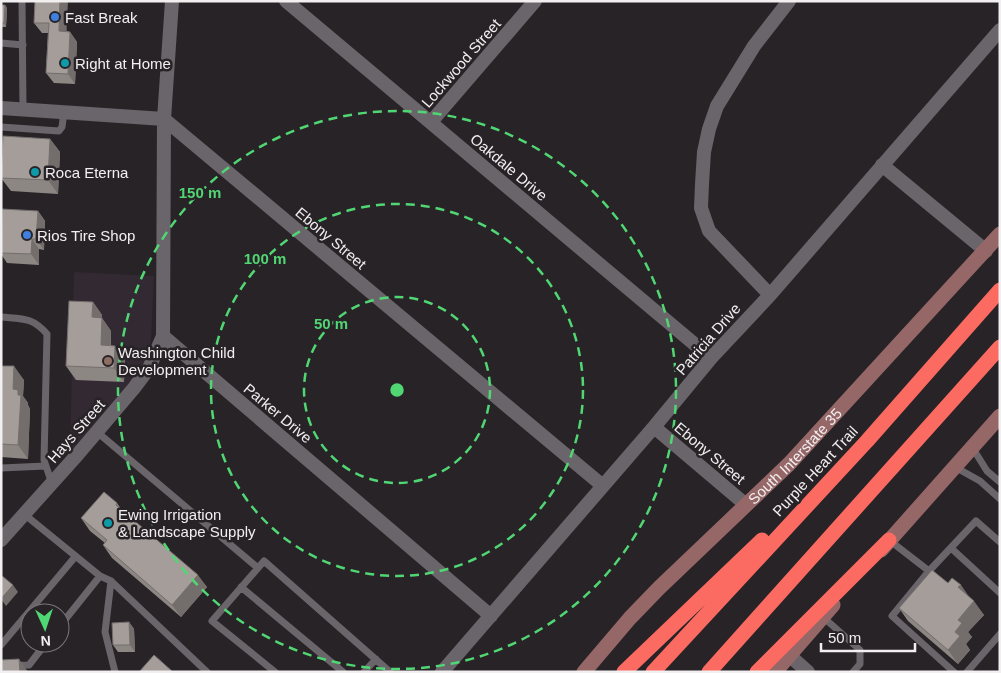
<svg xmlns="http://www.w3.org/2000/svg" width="1001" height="673" viewBox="0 0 1001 673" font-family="Arial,sans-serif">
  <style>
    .built { fill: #322932 }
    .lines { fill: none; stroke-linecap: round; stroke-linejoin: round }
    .service { stroke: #6a656a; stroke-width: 7 }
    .minor { stroke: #6a656a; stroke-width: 14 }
    .secondary { stroke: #966767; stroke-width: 15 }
    .motorway { stroke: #fb6b61; stroke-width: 15 }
    .wall { fill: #8d8784 }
    .shaded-wall { fill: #736e6c }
    .building { fill: #a49d9a; stroke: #736e6c }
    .ring { fill: none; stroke: #51d674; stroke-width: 2.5; stroke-dasharray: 9 6 }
    .shop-dot { fill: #3f7fe0; stroke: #282327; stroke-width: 2 }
    .culture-dot { fill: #0f9aa8; stroke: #282327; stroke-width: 2 }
    .education-dot { fill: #8d6e63; stroke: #282327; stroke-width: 2 }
    .labels { text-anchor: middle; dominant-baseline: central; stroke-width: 5; stroke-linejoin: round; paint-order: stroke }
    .poi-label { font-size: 15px; fill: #f2eff1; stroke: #282327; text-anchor: start }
    .street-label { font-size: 15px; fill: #f2eff1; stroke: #282327 }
    .centre { fill: #51d674; stroke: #282327; stroke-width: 2.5 }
    .ring-label { font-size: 15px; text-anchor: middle; font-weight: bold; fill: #51d674; stroke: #282327; stroke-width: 5; stroke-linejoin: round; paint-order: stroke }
  </style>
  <rect width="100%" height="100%" fill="#282327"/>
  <path class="built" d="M74,272L154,276L151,340L147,356L134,377L70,452Z"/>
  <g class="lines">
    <path class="service" d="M22,1L23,109
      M1,43L23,45
      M1,127L59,131L62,127L64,112
      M1,317C23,319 32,317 47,334L44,460L52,484
      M97,432L258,568
      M972,447L987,471L1000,482
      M955,467L980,481L1000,499
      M1,468L46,466
      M24,514L100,576L111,581L207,672
      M889,540L929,571
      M951,548L1000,593
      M111,581L105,632L115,672
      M241,587L343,672
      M823,617L860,650V664L853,672
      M60,626L100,576
      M1,645L75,557
      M1,666L29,665L46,643
      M275,672L212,621L264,561L390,672
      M364,672L376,659
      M954,672L892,616L929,571L976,521L1000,542
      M967,672L1000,634"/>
    <path class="minor" d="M286,1L711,358
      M1,108L164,119L603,486
      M431,122L535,1
      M882,165L986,251
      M770,295L709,231L701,208L702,184L704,152L709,129L717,106L754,46L789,1
      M163,336L491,616
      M654,427L745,504
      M1,540L78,454L134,388L149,368L163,336L164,119L172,1
      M789,655L808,672
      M442,672L654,427L711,358L770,295L1000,30"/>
    <g class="secondary">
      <path d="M881,550L1000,416"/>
      <path id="s1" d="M584,672L630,618L659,588L789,464L1000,234"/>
      <path d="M775,672L833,605"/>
    </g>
    <path class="motorway" d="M624,672L762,540
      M653,672L867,441L1000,290
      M709,672L1000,347
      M757,672L889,540"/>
  </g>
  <path class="wall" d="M35,1L67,31L70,32L77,42L75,84L54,83L46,73L48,33H42L34,23Z
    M1,5H5L7,8L6,27H1Z
    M50,139L60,152L58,194L11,191L1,178Z
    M38,211L45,221L44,250L39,249V265L7,263L1,254V232Z
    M93,302L102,315V318L111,331V345L125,359L124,382L76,380L66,366Z
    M1,366L24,380L23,396L28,403V405L30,409L28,459L1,457Z
    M117,503L121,509L207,587L181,617L112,558L103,545L105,543L90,531L81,518Z
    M948,583L969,597L984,615L968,632L972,637L966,644L970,650L958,664L908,621L899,608Z
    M129,622L134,629L135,652H118L113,645Z"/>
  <path class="shaded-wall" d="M60,1H68L66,41L59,31Z
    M5,5L7,8L6,27L4,23Z
    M70,32L77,42L75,84L68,74Z
    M50,139L60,152L58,194L48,180Z
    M38,211L45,221L44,250L36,239Z
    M32,239L39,249V265L31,254Z
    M93,302L102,315V318L111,331L110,359L101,345L92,317Z
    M115,346L125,359L124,382L114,368Z
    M14,366L24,380L23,396L28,403V405L30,409L28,459L18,445L13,389Z
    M198,575L207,587L181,617L172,605Z
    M13,585L18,592L6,606L1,599Z
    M961,585L970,598L958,587Z
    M974,601L984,615L968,632L972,637L966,644L970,650L958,664L948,650L955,632L958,620Z
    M129,622L134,629L135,652L130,645Z
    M19,659L28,672H20Z"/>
  <path class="building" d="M35,1H60L59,31L70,32L68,74L46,73L49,23H34Z
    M1,5H5L4,23H1Z
    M3,136L50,139L48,180L1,178Z
    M2,209L38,211L36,239H32L31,254L1,253Z
    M69,301L93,302L92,317L102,318L101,345L115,346L114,368L66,366Z
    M1,366H14L13,389L18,390V395H21L18,445L1,444Z
    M104,492L117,503L116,505L198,575L172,605L103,545L107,540L81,518Z
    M932,570L948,583L952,578L961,585L958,587L974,601L958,620L962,623L955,632L960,636L948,650L899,608Z
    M1,575L13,585L1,599Z
    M129,622L130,645H113L112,623Z
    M154,655L173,672H139Z
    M19,659L20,672H1V660Z"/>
  <g class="ring">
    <circle cx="397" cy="390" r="93"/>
    <circle cx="397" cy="390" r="186"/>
    <circle cx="397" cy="390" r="279"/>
  </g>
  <g class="shop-dot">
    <circle cx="55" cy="17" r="5"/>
    <circle cx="27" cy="235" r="5"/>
  </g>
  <g class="culture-dot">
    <circle cx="65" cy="63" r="5"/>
    <circle cx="35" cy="172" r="5"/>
    <circle cx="108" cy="523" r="5"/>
  </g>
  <circle class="education-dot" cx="108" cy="361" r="5"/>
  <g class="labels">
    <g class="poi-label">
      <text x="65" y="17">Fast Break</text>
      <text x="75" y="63">Right at Home</text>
      <text x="45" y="172">Roca Eterna</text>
      <text x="37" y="235">Rios Tire Shop</text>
      <text x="118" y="352">Washington Child<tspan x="118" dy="17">Development</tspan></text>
      <text x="118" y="514">Ewing Irrigation<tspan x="118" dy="17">&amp; Landscape Supply</tspan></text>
    </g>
    <g class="street-label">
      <text transform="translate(461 63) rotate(-49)">Lockwood Street</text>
      <text transform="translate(509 167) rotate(40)">Oakdale Drive</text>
      <text transform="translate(331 238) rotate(40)">Ebony Street</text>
      <text transform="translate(708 339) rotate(-49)">Patricia Drive</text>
      <text transform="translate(278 413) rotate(40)">Parker Drive</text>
      <text transform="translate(76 431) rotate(-49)">Hays Street</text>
      <text transform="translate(710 453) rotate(40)">Ebony Street</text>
      <text stroke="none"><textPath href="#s1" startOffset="302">South Interstate 35</textPath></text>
      <text transform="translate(815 471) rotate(-47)">Purple Heart Trail</text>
    </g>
  </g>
  <circle cx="397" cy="390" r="8" class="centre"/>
  <g class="ring-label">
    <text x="200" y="198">150 m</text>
    <text x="265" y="264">100 m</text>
    <text x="331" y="329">50 m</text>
  </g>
  <rect width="1001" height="673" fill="none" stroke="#f2eff1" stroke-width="5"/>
  <g transform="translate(45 628) rotate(177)"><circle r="24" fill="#282327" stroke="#797578"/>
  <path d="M0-4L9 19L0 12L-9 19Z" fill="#51d674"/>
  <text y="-8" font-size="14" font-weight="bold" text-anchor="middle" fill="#f2eff1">N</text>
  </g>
  <path d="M821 643v8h94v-8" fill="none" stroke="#f2eff1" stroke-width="2.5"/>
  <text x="828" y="643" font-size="15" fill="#f2eff1" stroke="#282327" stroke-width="4" paint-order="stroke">50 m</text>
</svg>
